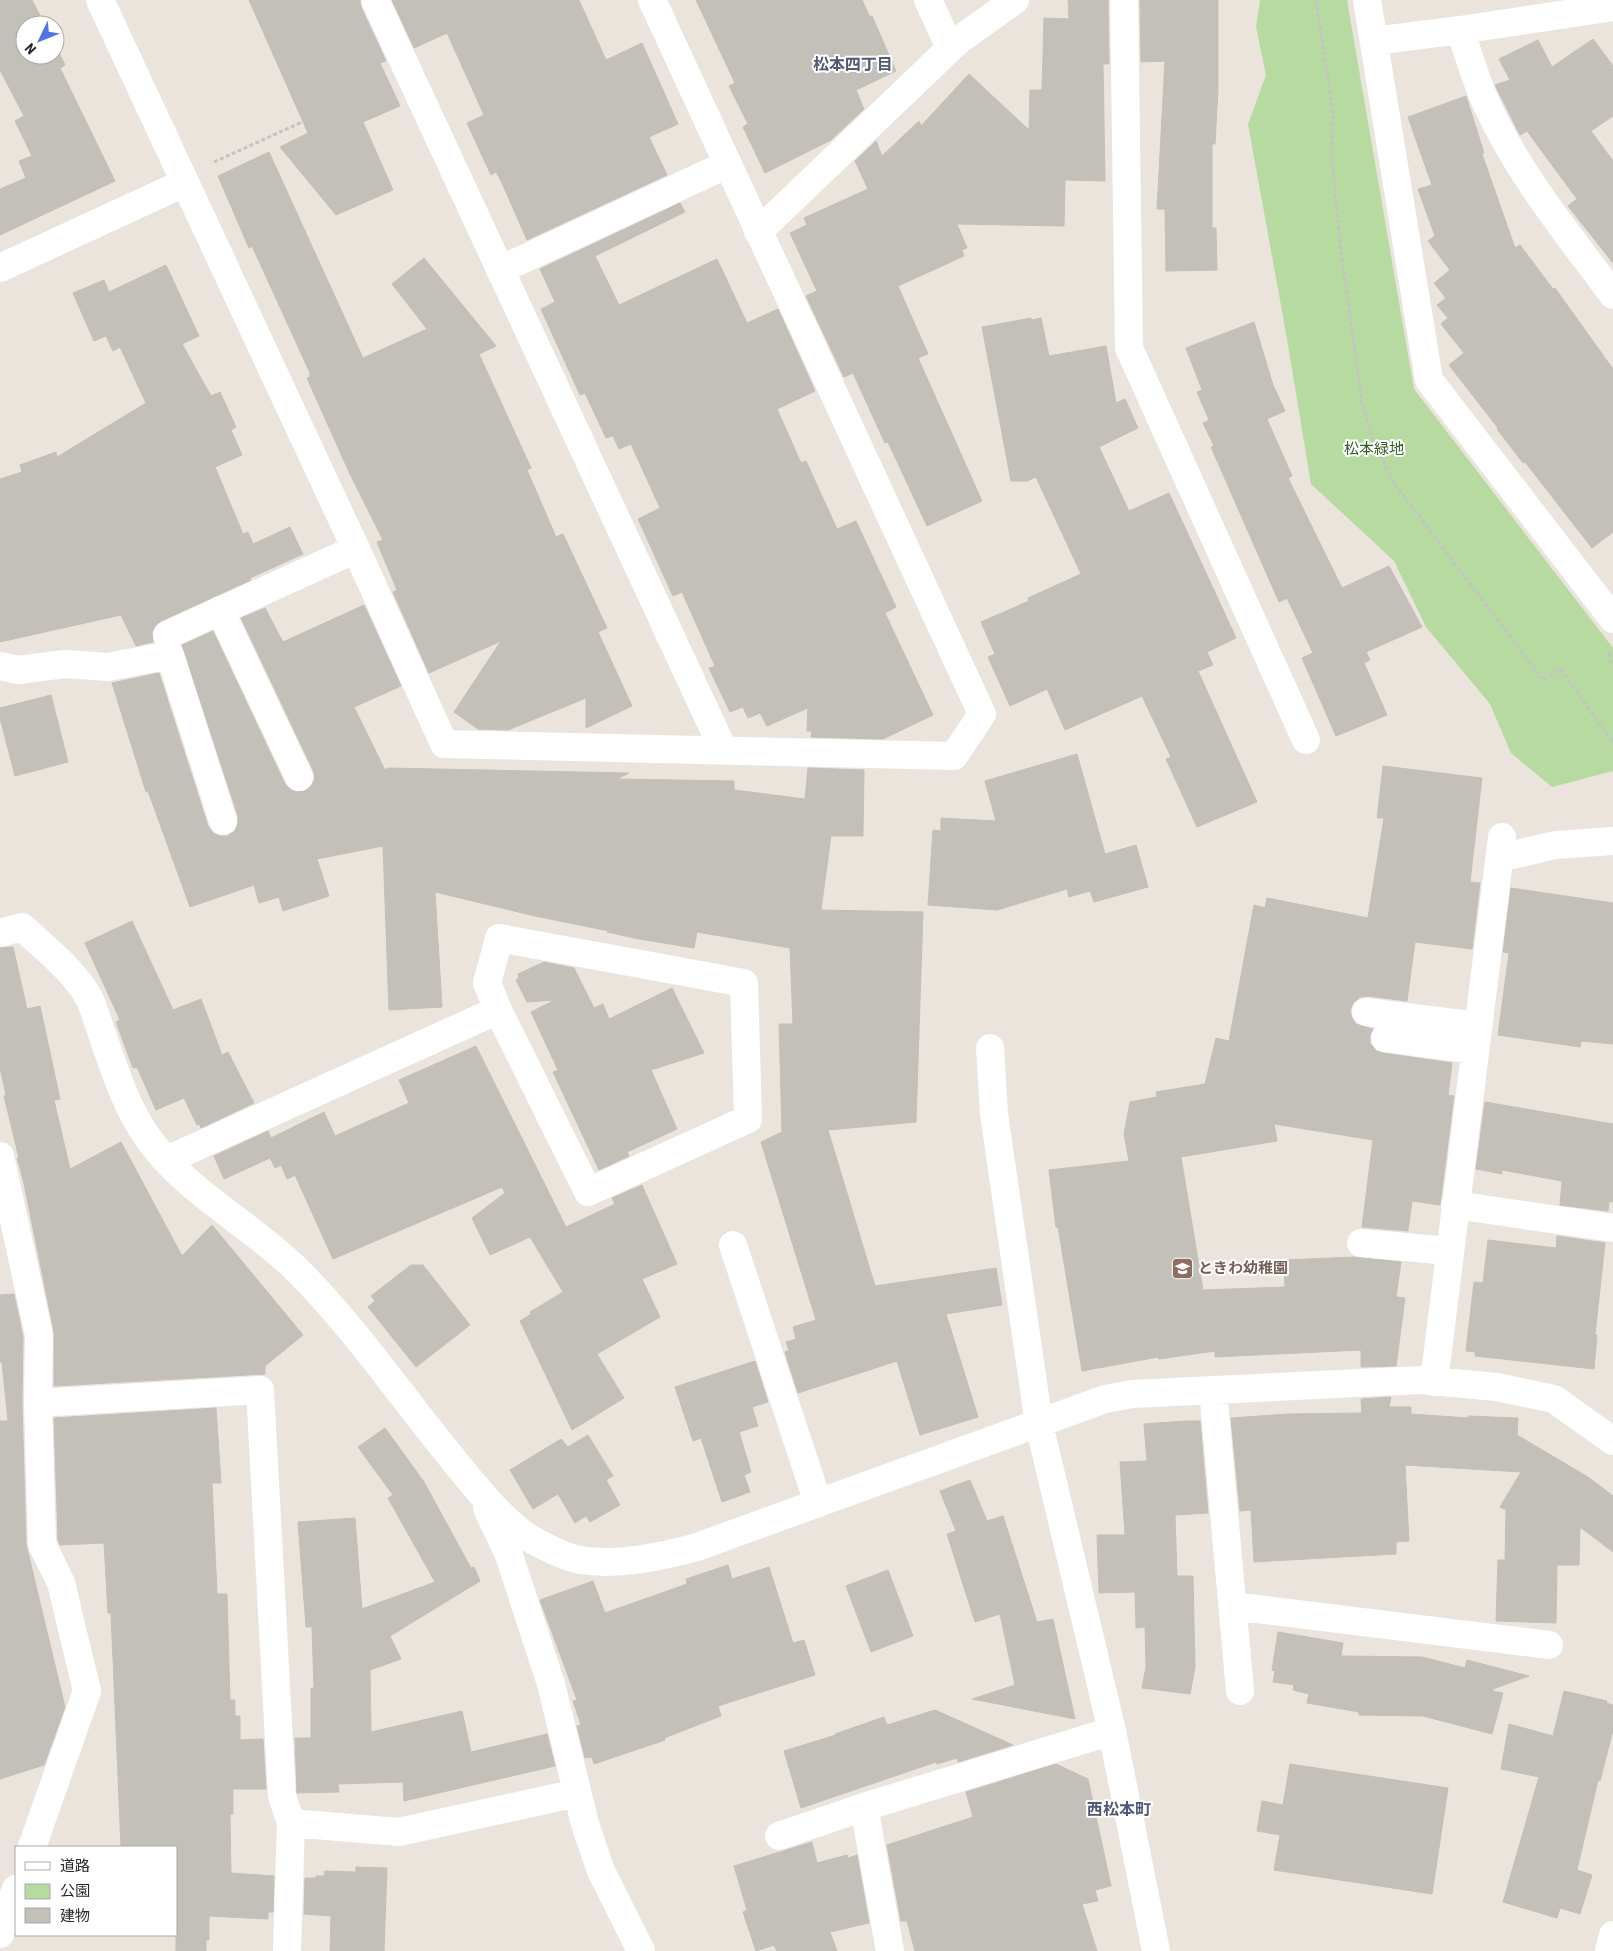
<svg xmlns="http://www.w3.org/2000/svg" width="1613" height="1951" viewBox="0 0 1613 1951" font-family="'Roboto Condensed','Noto Sans JP',sans-serif">
  <style>
    .green { fill: #b7daa0 }
    .building { fill: #c3bfb9; stroke: #c5bfb7 }
    .lines { fill: none; stroke-linecap: round; stroke-linejoin: round }
    .path { stroke: #c3c3c3; stroke-width: 3; stroke-dasharray: 4 2.5; stroke-linecap: butt }
    .minor { stroke: #fff; stroke-width: 28 }
    .labels { text-anchor: middle; dominant-baseline: central; stroke-width: 4; stroke-linejoin: round; paint-order: stroke }
    .park-label { font-size: 15px; fill: #325e23; stroke: #fff }
    .education-label { font-size: 15px; font-weight: bold; fill: #785e54; stroke: #fff; text-anchor: start }
    .neighbourhood-label { font-size: 16px; font-weight: bold; fill: #505875; stroke: #fff }
  </style>
  <rect width="100%" height="100%" fill="#eae4dd"/>
  <path class="green" d="M1260,0H1347L1414,389L1613,648V771L1552,787L1511,753L1490,704L1426,627L1394,561L1311,484L1286,333L1248,124L1266,75L1256,27Z"/>
  <path class="building" d="M0,0H32L45,25H25V55H55V45L65,65L60,68L115,181L0,235V189L26,178L19,161L32,156L15,121L24,116L0,70Z
    M249,0H360L361,7L386,61L380,63L400,106L363,122L393,190L336,215L280,147L308,133Z
    M392,0H579L606,60L642,43L678,124L649,137L667,175L527,240L502,183L496,172L491,175L467,123L484,115L447,33L414,48Z
    M696,0H862L870,17L872,16L896,71L856,90L864,109L831,140L765,173L743,127L748,124L729,86L735,83Z
    M1068,0H1108L1109,64H1103L1105,181L1065,180L1064,226L957,224L967,248L962,250L964,256L898,286L928,354L918,358L982,501L927,526L888,442L885,443L853,373L844,377L806,296L817,291L790,233L807,225L804,218L868,189L855,161L876,141L882,156L919,121L921,126L969,74L1029,130L1030,90H1042L1044,18L1069,19Z
    M1140,0H1218V89L1215,144H1212V228H1216L1217,270L1166,271L1165,209H1157L1165,61L1141,62Z
    M1593,39L1613,66V116L1591,131L1613,161V263L1568,206L1577,199L1527,131L1520,135L1495,85L1510,80L1499,59L1538,40L1552,67Z
    M1466,96L1484,153L1482,154L1515,248L1520,245L1553,289L1555,288L1613,369V532L1592,548L1525,462L1523,463L1497,429L1498,428L1449,365L1464,353L1441,324L1448,318L1437,305L1446,298L1434,283L1450,270L1428,241L1435,236L1418,189L1432,185L1408,117Z
    M269,152L363,358L427,329L392,284L424,258L496,346L479,354L531,468L527,470L556,537L563,534L607,628L598,632L632,706L586,728V698L508,730L478,729L454,712L501,641L429,673L393,592L397,590L377,542L383,540L349,472L307,378L310,377V373L252,246L249,248L218,176Z
    M680,203L685,212L595,256L619,305L717,259L747,323L778,309L815,391L777,409L801,463L806,461L837,529L856,521L896,607L885,613L933,715L883,739L811,737L812,731H807L808,708L767,726L760,713L748,718L743,707L730,712L709,668L715,666L682,592L673,596L638,519L660,508L631,444L619,449L613,436L606,438L585,393L580,395L541,309L555,302L540,269Z
    M166,265L199,336L182,344L211,396L220,392L236,427L231,430L242,455L215,467L243,534L248,532L253,544L290,527L303,554L250,578L251,580L161,621L155,626L152,633L153,642L136,646L121,615L0,642V479L22,472L20,465L56,452L57,457L146,403L120,347L113,351L106,336L94,341L73,293L104,280L109,292Z
    M1031,318L1032,320L1041,318L1049,356L1106,346L1116,403L1125,399L1138,428L1099,447L1129,511L1169,493L1236,638L1207,652L1213,665L1198,671L1257,802L1197,827L1166,759L1171,757L1142,696L1065,730L1047,689L1010,706L988,657L995,654L981,622L1029,601L1028,598L1081,574L1036,477L1027,481H1011L982,327Z
    M1254,322L1273,385L1285,411L1267,419L1292,476L1288,478L1342,588L1389,566L1422,627L1366,652L1370,660L1364,663L1387,715L1336,736L1302,658L1313,653L1287,598L1279,602L1211,447L1214,446L1203,423L1209,420L1197,392L1202,390L1186,348Z
    M364,605L401,686L354,707L385,770L388,768L629,773L617,779L734,781V790L805,799L808,768L864,770L863,836H831L821,910L923,912L916,1122L828,1130L875,1286L996,1268L1002,1305L946,1314L978,1417L920,1435L897,1361L798,1393L785,1352L789,1350L786,1342L796,1339L793,1327L816,1320L761,1142L782,1132L779,1024H793L790,948L697,932L694,948L639,939L607,932L609,931L535,916L435,892L442,1007L389,1010L383,846L317,859L329,896L283,911L279,897L259,903L254,885L190,907L148,791L146,792L112,683L159,673L208,826L213,833L220,836H227L235,831L238,824V816L182,645L213,631L285,784L291,790L297,792L305,791L312,785L315,778L313,770L241,618L265,608L283,642Z
    M51,695L68,762L15,776L0,718V708Z
    M1077,754L1105,854L1136,845L1148,887L1094,902L1090,891L1069,897L1067,889L997,910L928,905L933,830L941,831V818L996,821L985,781Z
    M1383,766L1482,778L1470,882L1480,883L1472,949L1415,942L1407,1001L1368,996L1360,997L1353,1003L1350,1011L1352,1018L1356,1024L1373,1029L1370,1035V1043L1376,1051L1383,1053L1452,1063L1448,1095L1454,1096L1440,1205L1412,1201L1408,1231L1362,1227L1373,1140L1274,1124L1277,1141L1181,1157L1203,1290L1285,1287L1284,1260L1354,1257L1401,1262L1396,1297L1405,1298L1396,1366L1361,1367V1350L1215,1357V1351L1159,1359L1158,1357L1082,1371L1058,1227H1056L1049,1170L1129,1161L1124,1134L1130,1102L1157,1097L1156,1092L1205,1084L1216,1038L1229,1041L1254,905L1265,908L1267,898L1368,918L1384,818H1377Z
    M1511,888L1613,903V1044L1581,1041L1580,1047L1498,1035L1509,953L1503,952Z
    M132,921L173,1010L201,999L222,1055L228,1052L254,1103L201,1128L199,1124L197,1125L184,1098L156,1110L137,1067L133,1068L116,1022L120,1020L85,943Z
    M13,947L27,1009L40,1006L60,1099L54,1100L70,1169L121,1142L182,1256L212,1225L303,1335L265,1366V1374L54,1386V1332L23,1179L17,1158H19L4,1096L6,1095L0,1068V948Z
    M544,962L574,968L594,1008L603,1004L609,1019L672,988L704,1053L651,1070L677,1129L627,1152L629,1156L599,1170L553,1072L558,1070L531,1012L555,1000L527,1002L516,980L519,978L518,974Z
    M476,1046L566,1227L615,1204L612,1198L642,1185L677,1264L642,1279L660,1317L597,1354L624,1398L572,1430L520,1321L531,1314L530,1312L563,1292L530,1237L490,1255L472,1218L505,1193L502,1187L333,1259L295,1175L287,1179L281,1165L275,1168L270,1158L224,1179L214,1156L268,1131L271,1138L324,1112L335,1136L409,1103L399,1080Z
    M1485,1102L1613,1124V1202L1609,1201L1608,1211L1560,1205L1562,1181L1502,1170V1174L1476,1169Z
    M1557,1236L1605,1243L1595,1335H1597L1594,1369L1475,1356L1476,1352L1466,1351L1474,1282L1483,1283L1488,1240L1556,1248Z
    M411,1265H423L470,1325L416,1367L368,1307L375,1301L371,1296Z
    M14,1294L23,1337L22,1403L26,1544L65,1707L44,1765L0,1779V1421H8L2,1362H0V1295Z
    M755,1361L768,1402L752,1407L758,1426L739,1432L751,1472L744,1475L750,1492L722,1502L701,1438L693,1441L675,1387Z
    M1391,1397L1389,1407H1411V1414L1468,1418V1416L1518,1418L1517,1435L1588,1477L1613,1496V1552L1580,1527L1579,1565H1557L1556,1623L1496,1621L1498,1560H1505L1506,1510L1500,1507L1521,1472L1405,1465L1409,1541L1396,1542V1554L1254,1562L1251,1510L1240,1511L1231,1418L1288,1414L1362,1413L1361,1399Z
    M216,1408L221,1483H212L217,1594H227L230,1700H235V1716H240V1740L263,1739L266,1789H233V1814H230L231,1873L274,1876L273,1912H268V1919L209,1916V1940H206V1951H176V1847H121L111,1613H108L104,1543L60,1545L58,1540L54,1418Z
    M1186,1421H1200L1208,1513L1175,1515L1177,1576H1193L1195,1667L1190,1694L1142,1688L1146,1667L1145,1627L1136,1628L1135,1592L1099,1593L1097,1535H1125L1120,1462L1147,1461L1144,1424Z
    M385,1428L424,1482L471,1568L474,1567L480,1581L390,1636L401,1659L370,1670L371,1732L462,1711L471,1752L547,1734L555,1766L404,1801L403,1782L338,1784L339,1792L297,1793L295,1738H311V1688H314L312,1627H306L298,1522L355,1518L362,1609L435,1582L388,1498L393,1495L358,1447Z
    M588,1435L613,1476L606,1480L620,1505L590,1522L586,1516L575,1523L558,1494L533,1509L510,1470L561,1439L568,1447Z
    M970,1480L987,1521L1003,1516L1037,1622L1053,1619L1075,1719L972,1699L1015,1685L1000,1614L975,1622L947,1534L956,1531L940,1491Z
    M728,1565L732,1579L769,1567L793,1643L804,1640L815,1675L718,1706L721,1716L664,1738L665,1740L594,1764L592,1757L585,1758L577,1726L581,1725L573,1701L577,1700L540,1600L593,1581L605,1613L687,1584L686,1579Z
    M888,1570L913,1636L871,1652L846,1586Z
    M1278,1632L1343,1643L1341,1656L1422,1657L1465,1668L1467,1660L1529,1676L1493,1689V1691L1503,1693L1492,1734L1423,1716L1359,1715V1712L1307,1703L1309,1694L1293,1690L1294,1685L1273,1682L1275,1671L1272,1670Z
    M1564,1691L1607,1701L1606,1703L1613,1705V1730L1600,1781L1598,1780L1577,1870L1592,1875L1580,1914L1560,1908L1557,1918L1503,1902L1539,1777L1501,1769L1509,1724L1553,1736Z
    M935,1710L1013,1745L958,1762L957,1758L937,1764L936,1762L801,1808L784,1751L836,1735L835,1734L884,1717L887,1725Z
    M1056,1764L1088,1779L1111,1886L1095,1890L1098,1901L1082,1904L1097,1951H915L907,1921H901L887,1845L973,1817L966,1792Z
    M1290,1764L1448,1788L1432,1894L1274,1870L1280,1835L1257,1831L1262,1801L1283,1805Z
    M812,1842L817,1863L847,1855L848,1858L857,1855L869,1923L830,1932L837,1951H777L774,1945L756,1951L743,1912L747,1910L734,1866Z
    M356,1867L387,1868L384,1951H330L331,1916L304,1914L305,1878H316V1876H324L325,1871L356,1872Z"/>
  <g class="lines">
    <path class="path" d="M1316,0L1333,113L1332,158L1340,243L1362,403L1372,437L1393,482L1543,680L1560,669L1613,742
      M214,162L379,87
      M1611,654L1609,656L1613,666"/>
    <path class="minor" d="M100,0L356,549L444,744L954,756L982,714L652,0
      M375,0L723,749
      M928,0L950,48
      M1124,0L1129,348L1306,740
      M1367,0L1429,380L1613,619
      M1613,7L1460,30C1469,55 1476,82 1487,105C1519,175 1568,234 1613,295
      M1374,41L1460,30
      M758,232L959,40L1015,0
      M0,268L184,183
      M500,270L728,164
      M220,610L299,777
      M167,635L356,549
      M0,666L18,670L65,664L108,667L170,655L223,821
      M1500,858L1555,845L1613,841
      M0,933L22,927C43,946 76,973 89,998C94,1008 97,1020 101,1031C114,1068 125,1106 148,1138C186,1192 249,1223 295,1268C354,1326 400,1395 452,1458C472,1483 493,1509 518,1530C531,1541 564,1557 580,1560C620,1566 659,1557 697,1547L1105,1399L1132,1394L1421,1380L1497,1387L1554,1399L1613,1441
      M1366,1012L1478,1026
      M1385,1038L1475,1050
      M990,1048L994,1114L1039,1424L1112,1731L1156,1951
      M0,1156L39,1335L38,1403L42,1544L61,1583L87,1691L32,1847
      M167,1160L498,1010L588,1192L748,1119L744,983L499,938L487,983L498,1010
      M1455,1205L1613,1228
      M1361,1243L1449,1251
      M733,1245L818,1503
      M1434,1382L1502,837
      M1213,1390L1240,1691
      M38,1403L260,1390L282,1796L291,1823L287,1951
      M487,1508L509,1555L551,1684L585,1824L601,1871L641,1951
      M1233,1606L1549,1645
      M291,1823L399,1832L577,1793
      M779,1836L864,1807
      M0,1934L16,1889
      M890,1951L864,1807L1112,1731
      M1609,1951L1613,1935"/>
  </g>
  <defs>
    <symbol id="school-square" viewBox="-11 -11 22 22"><rect x="-9" y="-9" width="18" height="18" rx="4" fill="#8d6e63" stroke="#fff"/><path d="M0-5L7-2L0 1L-7-2ZM-4 1L0 2.5L4 1V4Q0 6-4 4Z" fill="#fff"/></symbol>
  </defs>
  <g fill-rule="evenodd">
    <use href="#school-square" x="1170" y="1256" width="25" height="25"/>
  </g>
  <g class="labels">
    <g class="park-label">
      <text x="1374" y="449">松本緑地</text>
    </g>
    <g class="education-label">
      <text x="1198" y="1268">ときわ幼稚園</text>
    </g>
    <g class="neighbourhood-label">
      <text x="853" y="64">松本四丁目</text>
      <text x="1119" y="1809">西松本町</text>
    </g>
  </g>
  <rect x="15" y="1846" width="162" height="90" fill="#ffffff" stroke="#aaaaaa"/>
  <rect x="25" y="1862" width="25" height="8" fill="#ffffff" stroke="#aaaaaa"/>
  <text x="60" y="1871" font-size="15" fill="#2a2a2a">道路</text>
  <rect x="25" y="1884" width="25" height="15" fill="#b7daa0" stroke="#aaaaaa"/>
  <text x="60" y="1896" font-size="15" fill="#2a2a2a">公園</text>
  <rect x="25" y="1908" width="25" height="15" fill="#c3bfb9" stroke="#aaaaaa"/>
  <text x="60" y="1921" font-size="15" fill="#2a2a2a">建物</text>
  <g transform="translate(40 40) rotate(227)"><circle r="24" fill="#ffffff" stroke="#aaaaaa"/>
  <path d="M0-4L9 19L0 12L-9 19Z" fill="#5173e4"/>
  <text y="-8" font-size="14" font-weight="bold" text-anchor="middle" fill="#2a2a2a">N</text>
  </g>
</svg>
